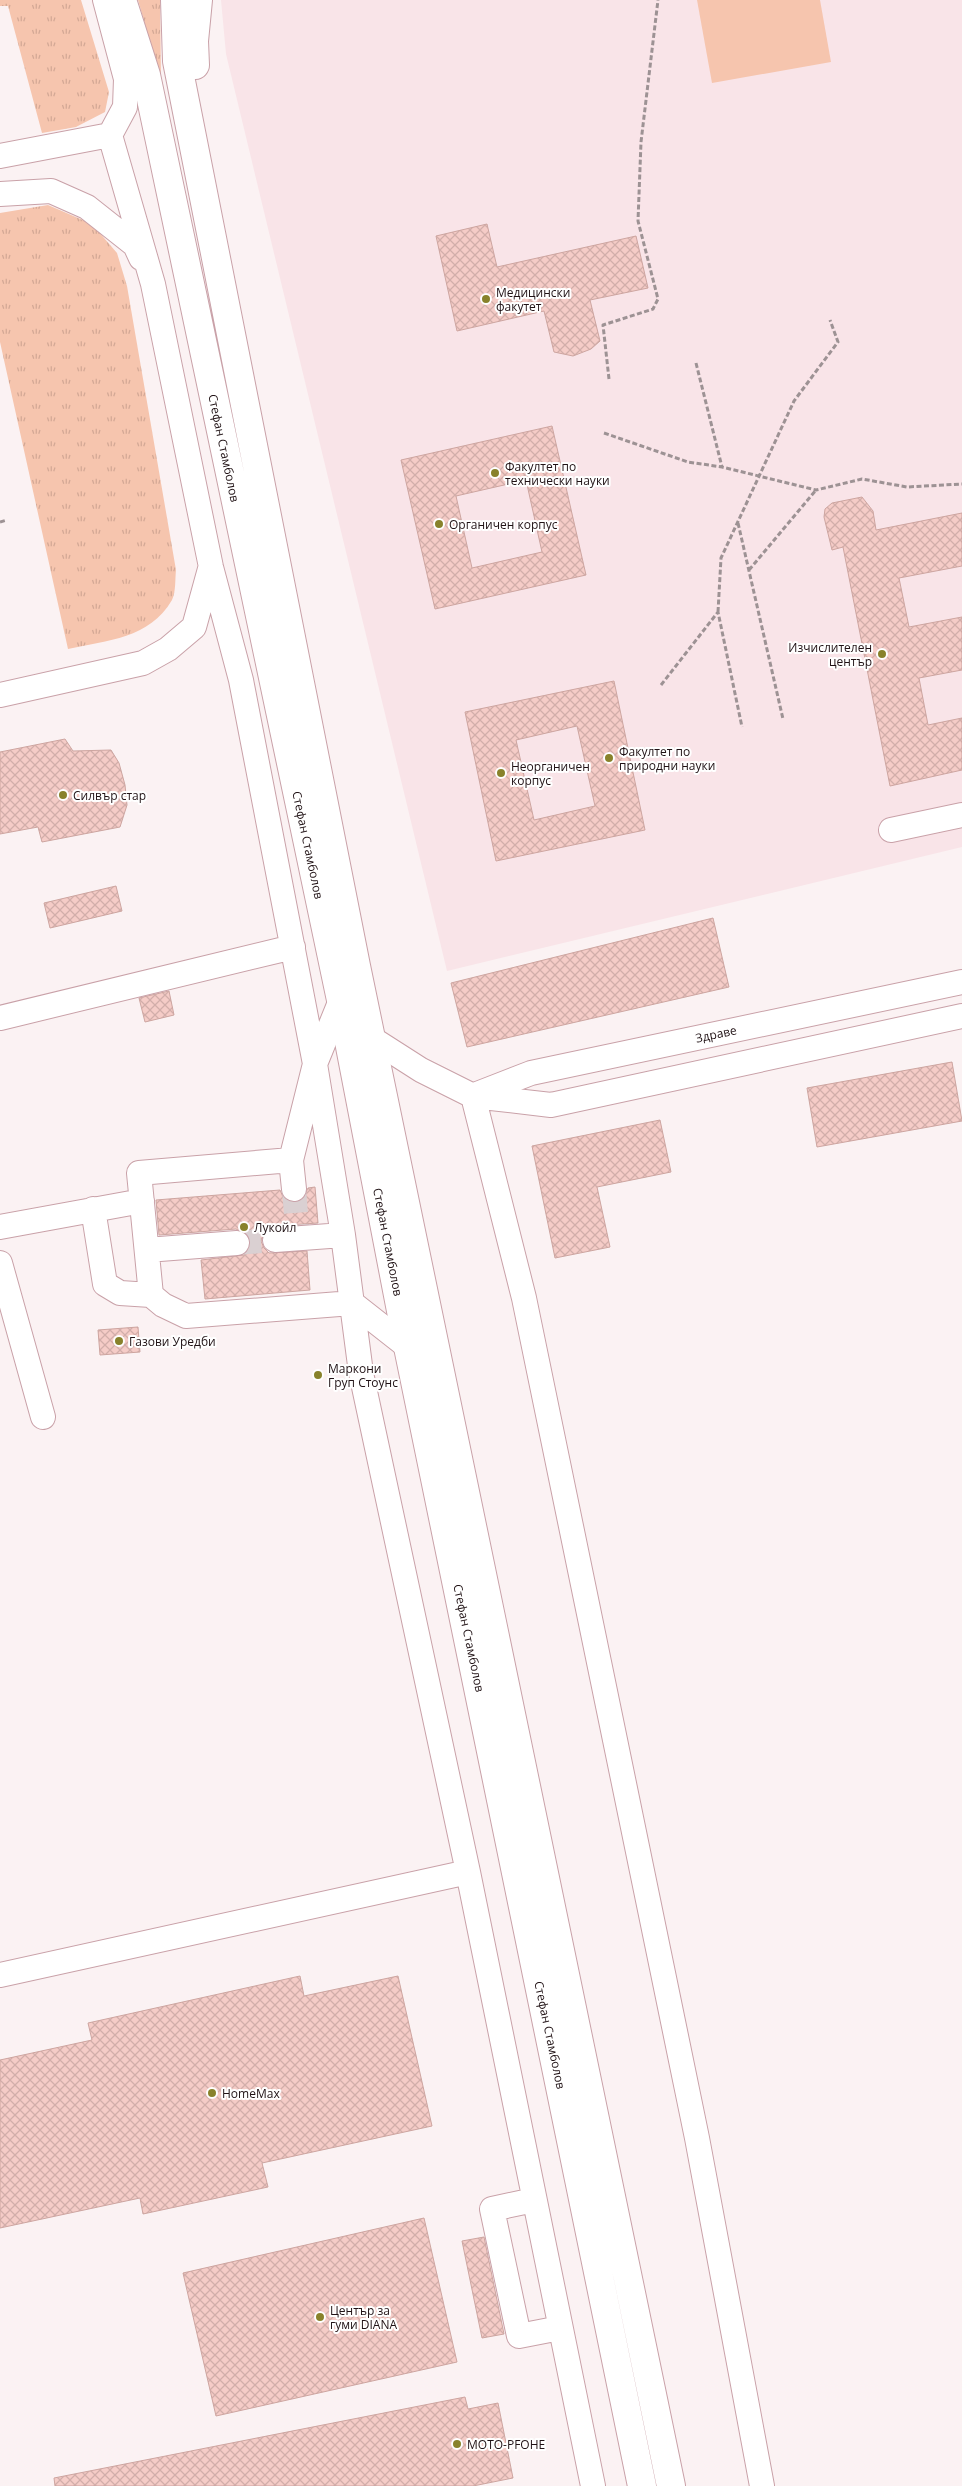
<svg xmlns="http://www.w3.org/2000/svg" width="962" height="2486" viewBox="0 0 962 2486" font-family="'Open Sans',sans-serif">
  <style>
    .built { fill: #f9e4e8 }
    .grass { fill: url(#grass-tufts) }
    .garden { fill: #f6c5ae }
    .building { fill: url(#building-cross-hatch); stroke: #cda5a0; fill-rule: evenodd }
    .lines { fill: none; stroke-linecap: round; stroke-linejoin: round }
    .minor-tunnel { stroke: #dad0d2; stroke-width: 24; stroke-dasharray: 24 12; stroke-linecap: butt }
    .minor-casing { stroke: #c9a1a8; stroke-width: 26 }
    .highway-casing { stroke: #c9a1a8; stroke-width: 30 }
    .path { stroke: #9d9294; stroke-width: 3; stroke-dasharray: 5 2.5; stroke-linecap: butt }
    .minor { stroke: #fff; stroke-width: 24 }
    .highway { stroke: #fff; stroke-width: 28 }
    .poi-dot { fill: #88822b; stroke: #fff; stroke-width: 2 }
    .labels { text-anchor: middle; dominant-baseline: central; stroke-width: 4; stroke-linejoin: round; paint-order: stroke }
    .poi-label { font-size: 12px; fill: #201215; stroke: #fff; text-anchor: start }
    .street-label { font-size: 12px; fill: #201215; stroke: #fff }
  </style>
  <defs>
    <pattern id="grass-tufts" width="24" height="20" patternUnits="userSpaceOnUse" patternTransform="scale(1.25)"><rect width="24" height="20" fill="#f6c5ae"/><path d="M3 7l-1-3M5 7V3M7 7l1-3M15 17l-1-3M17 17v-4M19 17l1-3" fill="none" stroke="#d3a895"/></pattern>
    <pattern id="building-cross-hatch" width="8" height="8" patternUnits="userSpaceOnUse" patternTransform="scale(1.25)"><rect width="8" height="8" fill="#f5ccc7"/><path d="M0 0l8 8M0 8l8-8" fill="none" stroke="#d2aeaa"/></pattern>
  </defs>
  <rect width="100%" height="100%" fill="#fbf2f3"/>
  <path class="built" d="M221,0H962V847L447,971L226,54Z"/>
  <path class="grass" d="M0,0H81L109,92L105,112L76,127L42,133L8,6H0Z
    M138,0H160L161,80Z
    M48,205L92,224L117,253L127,286L176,570C175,579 176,592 172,600C149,639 108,640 68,649L0,342V213Z"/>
  <path class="garden" d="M697,0H820L831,62L712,83Z"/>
  <path class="building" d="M487,224L497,267L636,236L648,288L590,300L600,341L591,349L573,356L554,352L544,311L457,331L436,236Z
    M552,426L586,575L435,609L401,460ZM526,480L542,552L472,568L456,496Z
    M862,497L873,511L876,530L962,513V566L899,578L909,627L962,617V670L919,678L928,725L962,718V770L890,786L843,547L832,550L824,517L825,509L832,503Z
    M614,681L645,830L496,861L465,712ZM577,726L595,806L534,820L516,740Z
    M65,739L73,751L111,750L119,763L125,785L127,805L120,827L42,842L38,827L0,834V752Z
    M116,886L122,911L50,928L44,903Z
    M713,918L729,987L467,1047L451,983Z
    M169,991L174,1015L145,1022L139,998Z
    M952,1062L962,1121L817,1147L807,1088Z
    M660,1120L671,1172L597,1187L610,1247L555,1258L532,1146Z
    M315,1187L318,1223L274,1226L267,1229L261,1241L264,1248L269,1253L307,1251L310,1290L205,1299L201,1260L244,1255L250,1248L251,1241L248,1235L236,1229L159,1235L156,1200L280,1190L283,1197L295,1203L302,1200L308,1188Z
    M138,1327L140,1352L100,1355L98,1330Z
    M300,1976L304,1996L398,1976L432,2126L262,2163L268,2187L143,2214L140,2198L0,2228V2060L92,2040L88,2023Z
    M424,2218L457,2362L216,2416L183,2273Z
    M484,2237L504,2334L482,2338L462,2241Z
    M465,2397L468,2409L498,2403L513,2478L473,2486H55L54,2478Z"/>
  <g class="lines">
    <path class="minor-tunnel" d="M294,1189L297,1227
      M237,1243L275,1240"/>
    <defs>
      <path id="minor" d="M105,0L126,79L125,107L110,135L153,284L211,567L241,680L315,1064L343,1235L361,1373L468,1872L593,2486
        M0,156L110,135
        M0,194L51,191L87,207L135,245L141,258
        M0,695L143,663L168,649L194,627L210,569
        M891,830L962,815
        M341,1000L315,1064L291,1160L139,1173L151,1295L163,1305L186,1316L352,1303L408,1347
        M0,1018L293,947
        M371,1038L421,1070L473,1096L551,1105L962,1016
        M477,1094L531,1073L962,982
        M473,1096L524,1298L697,2138L762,2486
        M291,1160L294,1189
        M93,1209L105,1284L120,1293L151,1295
        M0,1227L142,1201
        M275,1240L343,1235
        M147,1250L237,1243
        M0,1263L43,1417
        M0,1975L468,1872
        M534,2200L492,2209L519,2336L560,2328"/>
      <path id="highway" d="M122,0L146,75L341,1000L408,1347L642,2486
        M175,0L177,61L356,966L671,2486
        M195,65L194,41L198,0"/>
    </defs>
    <use href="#minor" class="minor-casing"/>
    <use href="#highway" class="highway-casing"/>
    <path class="path" d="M696,363L722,467
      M609,379L603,325L653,309L658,299L638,221L641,142L658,0
      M604,433L688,462L722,467L816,490L862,479L907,487L962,484
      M0,522L7,520
      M738,523L783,719
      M749,570L816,490
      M718,612L721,558L794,401L838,342L830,320
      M661,685L718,612L742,727"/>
    <use href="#minor" class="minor"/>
    <use href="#highway" class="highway"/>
  </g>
  <g class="poi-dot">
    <circle cx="486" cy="299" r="5"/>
    <circle cx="495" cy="473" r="5"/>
    <circle cx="439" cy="524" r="5"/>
    <circle cx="882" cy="654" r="5"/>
    <circle cx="609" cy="758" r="5"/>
    <circle cx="501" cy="773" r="5"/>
    <circle cx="63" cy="795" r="5"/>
    <circle cx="244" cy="1227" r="5"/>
    <circle cx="119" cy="1341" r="5"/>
    <circle cx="318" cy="1375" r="5"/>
    <circle cx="212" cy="2093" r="5"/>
    <circle cx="320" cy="2317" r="5"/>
    <circle cx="457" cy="2444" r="5"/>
  </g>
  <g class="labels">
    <g class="poi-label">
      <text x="496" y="292">Медицински<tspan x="496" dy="14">факутет</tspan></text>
      <text x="505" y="466">Факултет по<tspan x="505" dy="14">технически науки</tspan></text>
      <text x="449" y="524">Органичен корпус</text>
      <text x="872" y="647" text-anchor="end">Изчислителен<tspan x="872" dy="14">център</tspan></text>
      <text x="619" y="751">Факултет по<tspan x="619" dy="14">природни науки</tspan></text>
      <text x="511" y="766">Неорганичен<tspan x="511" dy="14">корпус</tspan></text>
      <text x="73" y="795">Силвър стар</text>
      <text x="254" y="1227">Лукойл</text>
      <text x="129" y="1341">Газови Уредби</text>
      <text x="328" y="1368">Маркони<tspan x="328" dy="14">Груп Стоунс</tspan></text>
      <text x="222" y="2093">HomeMax</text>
      <text x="330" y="2310">Център за<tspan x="330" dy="14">гуми DIANA</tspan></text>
      <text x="467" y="2444">MOTO-PFOHE</text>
    </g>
    <g class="street-label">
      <text transform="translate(224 448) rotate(78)">Стефан Стамболов</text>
      <text transform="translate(308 845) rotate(78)">Стефан Стамболов</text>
      <text transform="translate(716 1034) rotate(-12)">Здраве</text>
      <text transform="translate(388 1242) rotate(79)">Стефан Стамболов</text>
      <text transform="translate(469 1638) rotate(78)">Стефан Стамболов</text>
      <text transform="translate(550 2035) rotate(78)">Стефан Стамболов</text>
    </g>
  </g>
</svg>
